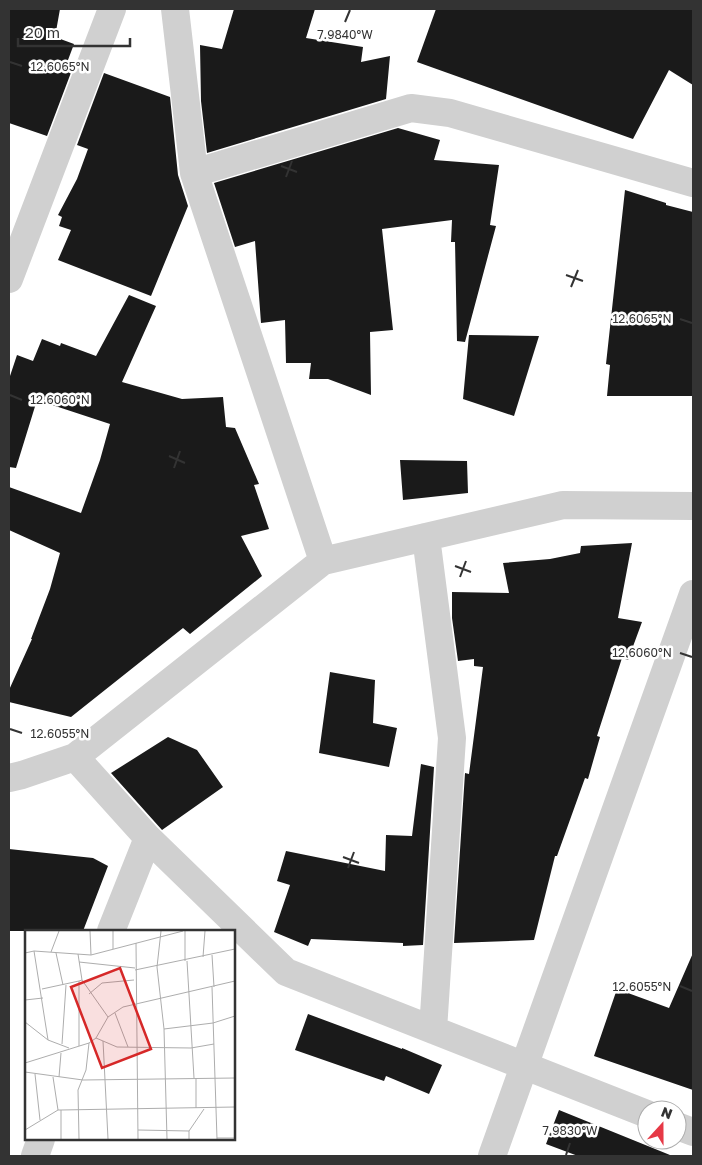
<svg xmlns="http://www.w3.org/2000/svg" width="702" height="1165" viewBox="0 0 702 1165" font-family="'Golos Text',sans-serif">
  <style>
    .building { fill: #1a1a1a }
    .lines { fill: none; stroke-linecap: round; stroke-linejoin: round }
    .minor { stroke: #d0d0d0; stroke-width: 28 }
    .ticks { fill: none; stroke: #333; stroke-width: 2 }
    .inset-road { fill: none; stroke: #adadad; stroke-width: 1 }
    .view { fill: #d62828; fill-opacity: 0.15; stroke: #d62828; stroke-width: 2.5 }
    .inset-edge { fill: none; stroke: #333; stroke-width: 2.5 }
    .ticks-label { font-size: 12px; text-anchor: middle; fill: #333; stroke: #fff; stroke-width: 5; stroke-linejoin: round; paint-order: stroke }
  </style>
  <rect width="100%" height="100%" fill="#fff"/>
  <path class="building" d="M9,9H60L55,37L74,44L68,60L75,62L47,136L9,123Z
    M234,9H315L306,38L363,47L361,62L390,56L386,99L207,153L201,101L200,45L222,49Z
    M436,9H693V85L669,70L633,139L417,62Z
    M104,73L170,97L178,175L188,206L151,296L58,260L71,230L59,226L62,217L58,215L77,179L88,149L77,145Z
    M398,128L440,140L434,160L499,165L490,225L496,226L465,342L457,341L455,242H451L452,220L382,229L393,330L370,332L371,395L328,379H309L311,363H286L285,320L261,323L255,241L235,247L214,183Z
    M625,190L666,203V205L693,212V396H607L610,365L606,364Z
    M129,295L156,306L122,382L182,399L223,397L226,427L235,428L259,484L254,485L269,529L241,536L262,576L190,634L183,628L71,717L9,702V690L32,639H31L50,589L60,553L9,530V487L81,513L100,460L110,424L37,400L16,468L9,467V379L17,355L33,361L42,339L60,346L61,343L96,356Z
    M469,335L539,336L514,416L463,399Z
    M400,460L467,461L468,493L403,500Z
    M632,543L618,618L642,622L628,660L622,658L597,736L600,737L588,779L585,778L557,856H555L534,940L454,943L465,773L469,774L483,667L474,666V659L458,661L452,618V592L509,593L503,563L550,559L580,553L581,546Z
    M330,672L375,680L373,723L397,728L389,767L319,753Z
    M168,737L197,750L223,787L162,830L111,773Z
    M421,764L434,767L423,945L403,946V943L311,939L308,946L274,932L290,885L277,881L286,851L385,871L386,835L412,836Z
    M9,849L93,858L108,866L83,931H9Z
    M693,953V1090L594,1056L617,989L669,1008Z
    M308,1014L402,1049V1048L442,1065L429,1094L386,1076L384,1081L295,1050Z
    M559,1110L670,1155V1156H578L546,1144Z"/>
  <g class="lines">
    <path class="minor" d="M175,9L194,173L323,561
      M194,173L411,108L450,113L693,183
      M9,279L112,9
      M426,537L452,738L433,1030
      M75,757L148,838L286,972L647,1114
      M9,778L22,775L75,757L323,561L563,505L693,506
      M111,931L148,838
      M677,1126L693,1132
      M35,1156L41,1139
      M492,1156L693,594"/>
  </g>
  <path class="ticks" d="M345,22L350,10M10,62L22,66M281,166L297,172M286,177L292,161M566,275L583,281M571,287L578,270M680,319L692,323M10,395L22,400M169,456L185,463M174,468L180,451M455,566L471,572M460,577L466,561M680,653L692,657M10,729L22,733M343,857L359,863M348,868L354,852M680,986L692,991M566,1155L570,1143"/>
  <g transform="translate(25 930)">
    <rect width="210" height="210" fill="#fff"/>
    <path class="inset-road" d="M65,1L66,25M136,1L132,37L139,99L142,209M160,1V31M111,13L113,209M88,19V1M9,21L23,110M26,22L34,1M0,23L9,21L66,25L158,1M31,23L38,55M53,24L57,50L54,51V116M187,25L189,57M178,27L180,1M162,31L169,148M54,32L110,38M110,40L210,19M57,50L83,87M187,57L192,209M17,59L54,51M64,64L77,53L109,50M0,70L18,68M90,83L103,117M0,92L23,110L44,118M139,99L188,93L210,86M71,108L92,117L166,118L189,114M78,111L83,209M37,114L41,55M0,133L64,113L71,108L83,87L98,77L210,51M0,142L58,150L210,148M10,144L15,190M28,147L33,180H36V209M34,147L36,123M171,148V178M36,180L210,177M0,200L33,180M113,200L164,201M192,208H210M54,209L53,160L61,140L64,113M164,209V201L179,179"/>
    <path class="view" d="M95,38L126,119L77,138L46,57Z"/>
    <rect width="210" height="210" class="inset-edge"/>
  </g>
  <g class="ticks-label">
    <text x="345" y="39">7.9840°W</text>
    <text x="60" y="71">12.6065°N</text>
    <text x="642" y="323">12.6065°N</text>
    <text x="60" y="404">12.6060°N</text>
    <text x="642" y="657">12.6060°N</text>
    <text x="60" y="738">12.6055°N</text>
    <text x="642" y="991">12.6055°N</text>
    <text x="570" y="1135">7.9830°W</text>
  </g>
  <rect width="702" height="1165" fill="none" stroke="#333333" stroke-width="20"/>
  <g transform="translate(662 1125) rotate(21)"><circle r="24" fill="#ffffff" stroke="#adadad"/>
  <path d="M0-4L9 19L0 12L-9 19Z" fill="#e63946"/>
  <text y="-8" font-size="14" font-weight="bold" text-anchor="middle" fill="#333333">N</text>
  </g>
  <path d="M18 38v8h112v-8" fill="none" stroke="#333333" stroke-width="2.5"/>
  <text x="25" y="38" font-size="15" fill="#333333" stroke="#ffffff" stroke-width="4" paint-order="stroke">20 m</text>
</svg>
